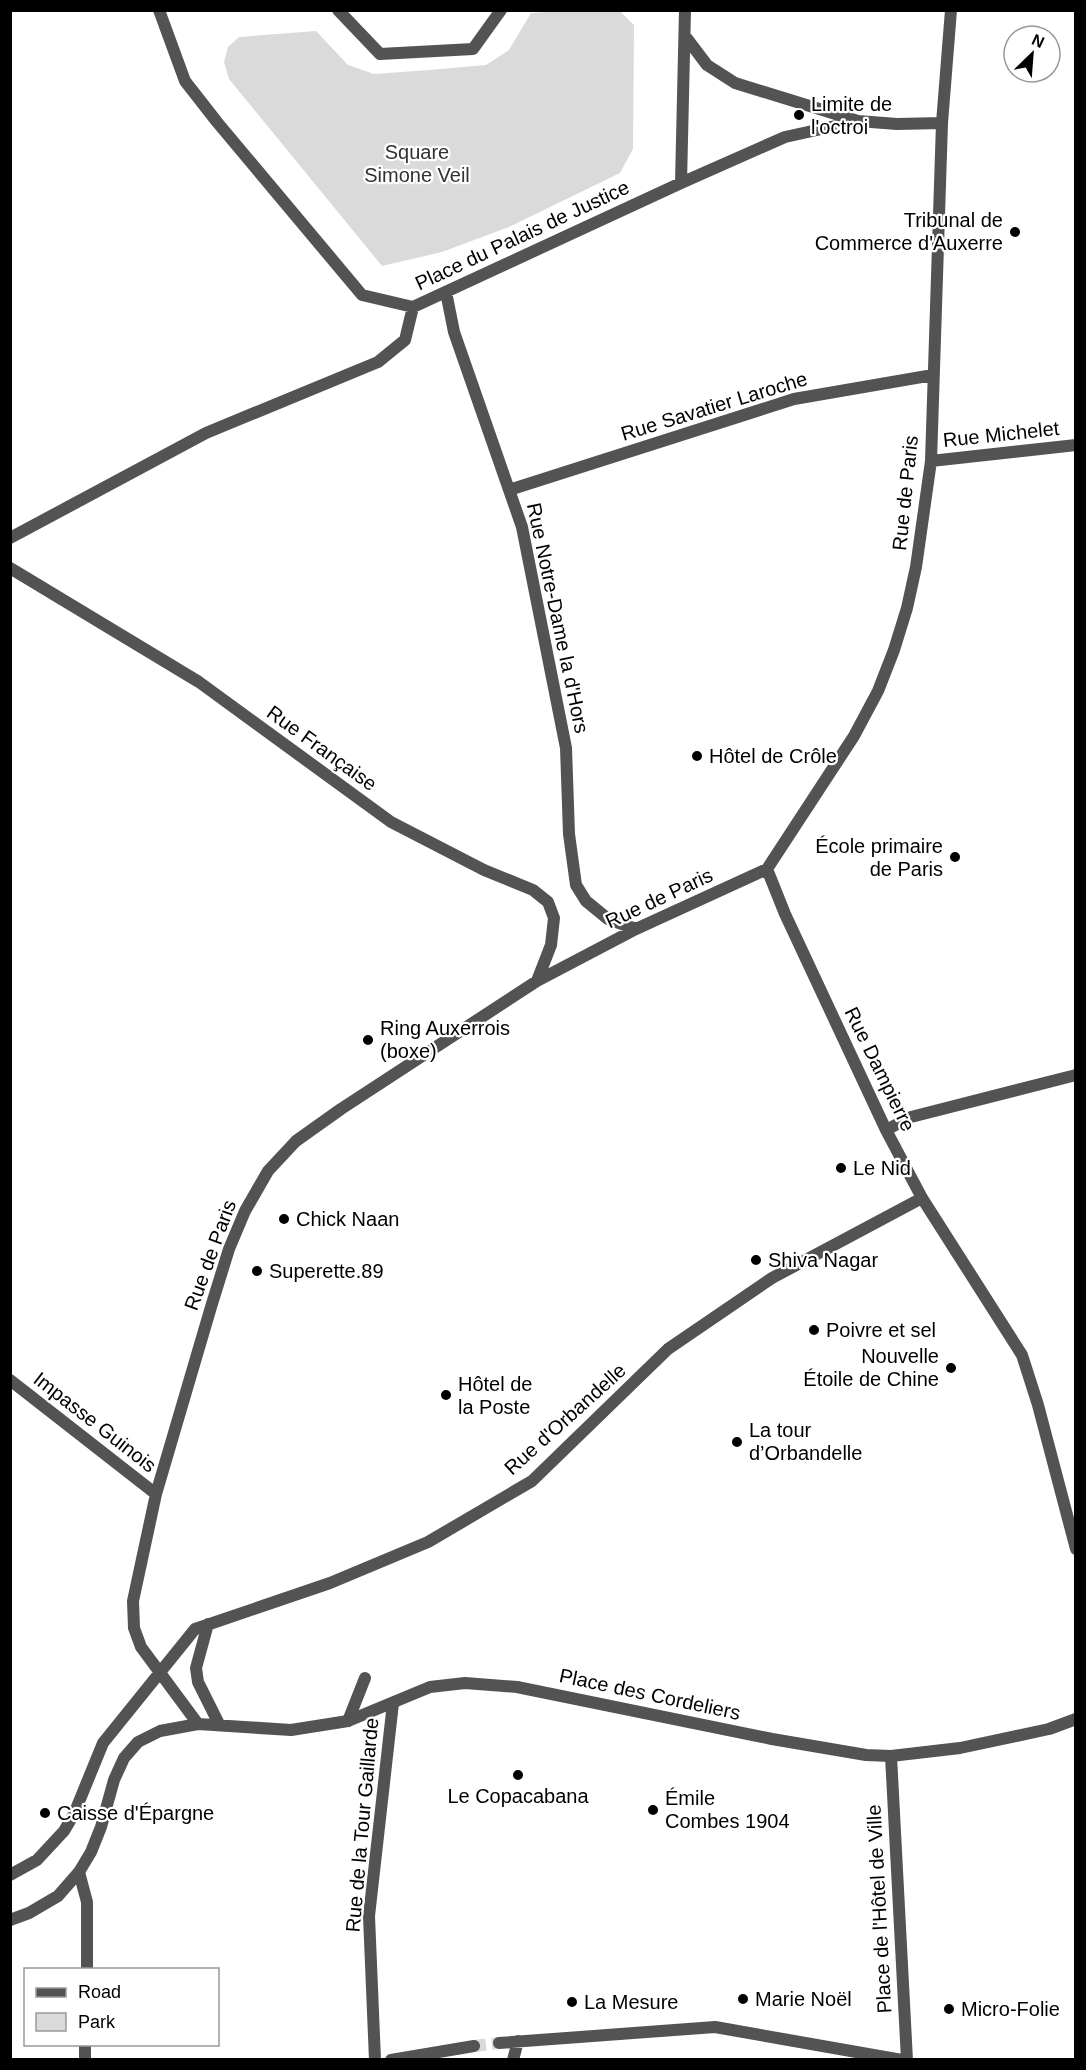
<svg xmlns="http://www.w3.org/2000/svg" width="1086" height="2070" viewBox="0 0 1086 2070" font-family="Arial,sans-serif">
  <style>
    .green { fill: #dadada }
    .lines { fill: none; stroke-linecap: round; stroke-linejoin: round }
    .pedestrian-tunnel { stroke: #d9d9d9; stroke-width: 12; stroke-dasharray: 12 6; stroke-linecap: butt }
    .service { stroke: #535353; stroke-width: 12 }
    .pedestrian { stroke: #535353; stroke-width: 12 }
    .minor { stroke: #535353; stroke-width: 12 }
    .poi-dot { fill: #000; stroke: #fff; stroke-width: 2 }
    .labels { text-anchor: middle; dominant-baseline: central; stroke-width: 4.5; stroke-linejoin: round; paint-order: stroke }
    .poi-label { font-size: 20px; fill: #000; stroke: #fff; text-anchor: start }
    .park-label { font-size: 20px; fill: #313131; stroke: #fff }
    .street-label { font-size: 20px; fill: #000; stroke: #fff }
  </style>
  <rect width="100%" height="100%" fill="#fff"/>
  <path class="green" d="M583,10L620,11L634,25L633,149L620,173L509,227L442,252L382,266L229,79L224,62L228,47L239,37L316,31L348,65L374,74L429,70L486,65L509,50L531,13Z"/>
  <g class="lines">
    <path class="pedestrian-tunnel" d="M474,2046L499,2043"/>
    <path class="service" d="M348,1721L365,1678"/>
    <path class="pedestrian" d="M338,10L380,54L473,49L501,10
      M891,1756L907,2060
      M79,1872L87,1902V1970
      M499,2043L715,2027L902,2060
      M85,2060V2044
      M375,2060L369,1916L393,1703
      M391,2060L474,2046
      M513,2060L518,2041"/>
    <path class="minor" d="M159,10L185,81L217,122L362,295L413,307L681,183L785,137L858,121
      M685,36L707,65L735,83L858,121L897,124L942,123
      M681,183L685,10
      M446,292L454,332L522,527L566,748L569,834L576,885L586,901L608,919L636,929
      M931,461L1076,445
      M509,490L794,399L933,375
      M10,538L206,433L378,362L405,340L413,307
      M10,568L199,682L391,822L484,870L533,890L548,902L554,918L551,945L537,981
      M767,869L785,914L886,1130L922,1198L1022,1355L1038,1405L1076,1549
      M886,1130L911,1117L1076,1075
      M10,1380L156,1494
      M208,1624L196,1668L198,1682L219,1724
      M198,1724L141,1647L134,1628L133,1601L156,1494L211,1307L229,1249L245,1211L268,1171L296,1141L341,1109L537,981L636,929L767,869L854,736L878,691L894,650L907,608L916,567L931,461L942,123L951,10
      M10,1875L37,1860L64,1831L74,1814L103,1743L195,1629L330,1583L428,1542L532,1481L668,1349L772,1278L922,1198
      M10,1920L29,1913L58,1896L79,1872L91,1852L101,1827L114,1780L124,1758L138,1742L160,1731L198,1724L291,1730L348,1721L430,1687L465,1683L517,1687L772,1739L866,1755L891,1756L960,1748L1049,1729L1076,1719"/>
  </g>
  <g class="poi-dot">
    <circle cx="799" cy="115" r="6"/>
    <circle cx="1015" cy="232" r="6"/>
    <circle cx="697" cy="756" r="6"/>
    <circle cx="955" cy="857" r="6"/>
    <circle cx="368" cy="1040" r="6"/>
    <circle cx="841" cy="1168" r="6"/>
    <circle cx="284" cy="1219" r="6"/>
    <circle cx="756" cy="1260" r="6"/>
    <circle cx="257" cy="1271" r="6"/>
    <circle cx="814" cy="1330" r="6"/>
    <circle cx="951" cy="1368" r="6"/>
    <circle cx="446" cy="1395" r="6"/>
    <circle cx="737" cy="1442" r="6"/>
    <circle cx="518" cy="1775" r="6"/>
    <circle cx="653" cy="1810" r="6"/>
    <circle cx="45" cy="1813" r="6"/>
    <circle cx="743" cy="1999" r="6"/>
    <circle cx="572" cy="2002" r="6"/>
    <circle cx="949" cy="2009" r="6"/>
  </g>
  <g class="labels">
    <g class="poi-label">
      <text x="811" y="104">Limite de<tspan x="811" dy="23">l'octroi</tspan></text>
      <text x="1003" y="220" text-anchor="end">Tribunal de<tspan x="1003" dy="23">Commerce d'Auxerre</tspan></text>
      <text x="709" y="756">Hôtel de Crôle</text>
      <text x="943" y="846" text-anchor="end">École primaire<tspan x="943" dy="23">de Paris</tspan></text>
      <text x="380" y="1028">Ring Auxerrois<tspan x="380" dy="23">(boxe)</tspan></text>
      <text x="853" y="1168">Le Nid</text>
      <text x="296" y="1219">Chick Naan</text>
      <text x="768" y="1260">Shiva Nagar</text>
      <text x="269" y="1271">Superette.89</text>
      <text x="826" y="1330">Poivre et sel</text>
      <text x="939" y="1356" text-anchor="end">Nouvelle<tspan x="939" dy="23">Étoile de Chine</tspan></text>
      <text x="458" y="1384">Hôtel de<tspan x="458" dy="23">la Poste</tspan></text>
      <text x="749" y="1430">La tour<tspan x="749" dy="23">d’Orbandelle</tspan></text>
      <text x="518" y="1796" text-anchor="middle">Le Copacabana</text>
      <text x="665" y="1798">Émile<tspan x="665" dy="23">Combes 1904</tspan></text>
      <text x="57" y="1813">Caisse d'Épargne</text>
      <text x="755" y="1999">Marie Noël</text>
      <text x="584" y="2002">La Mesure</text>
      <text x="961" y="2009">Micro-Folie</text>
    </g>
    <g class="park-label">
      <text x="417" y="152">Square<tspan x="417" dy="23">Simone Veil</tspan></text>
    </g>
    <g class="street-label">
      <text transform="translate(522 235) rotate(-25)">Place du Palais de Justice</text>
      <text transform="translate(714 406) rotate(-17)">Rue Savatier Laroche</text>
      <text transform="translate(1001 434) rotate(-6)">Rue Michelet</text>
      <text transform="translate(905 493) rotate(-84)">Rue de Paris</text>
      <text transform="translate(558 618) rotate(78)">Rue Notre-Dame la d'Hors</text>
      <text transform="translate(322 748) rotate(36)">Rue Française</text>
      <text transform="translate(659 898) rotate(-25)">Rue de Paris</text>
      <text transform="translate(880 1069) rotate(64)">Rue Dampierre</text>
      <text transform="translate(210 1255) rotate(-70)">Rue de Paris</text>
      <text transform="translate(565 1419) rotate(-42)">Rue d'Orbandelle</text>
      <text transform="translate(95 1422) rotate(38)">Impasse Guinois</text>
      <text transform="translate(650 1694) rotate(12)">Place des Cordeliers</text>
      <text transform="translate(362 1825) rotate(-85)">Rue de la Tour Gaillarde</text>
      <text transform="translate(879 1909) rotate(-93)">Place de l'Hôtel de Ville</text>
    </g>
  </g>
  <rect width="1086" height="2070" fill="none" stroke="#000000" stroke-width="24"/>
  <rect x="24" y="1968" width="195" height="78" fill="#ffffff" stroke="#999999" stroke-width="1.5"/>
  <rect x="36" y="1988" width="30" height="9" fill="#535353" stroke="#999999" stroke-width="1.5"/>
  <text x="78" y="1998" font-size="18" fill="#000000">Road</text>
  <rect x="36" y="2013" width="30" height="18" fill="#dadada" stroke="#999999" stroke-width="1.5"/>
  <text x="78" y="2028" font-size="18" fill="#000000">Park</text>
  <g transform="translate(1032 54) rotate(25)"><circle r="28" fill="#ffffff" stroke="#999999" stroke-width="1.5"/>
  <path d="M0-4.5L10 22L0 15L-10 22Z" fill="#000000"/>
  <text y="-9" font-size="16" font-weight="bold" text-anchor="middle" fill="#000000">N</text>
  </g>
</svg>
